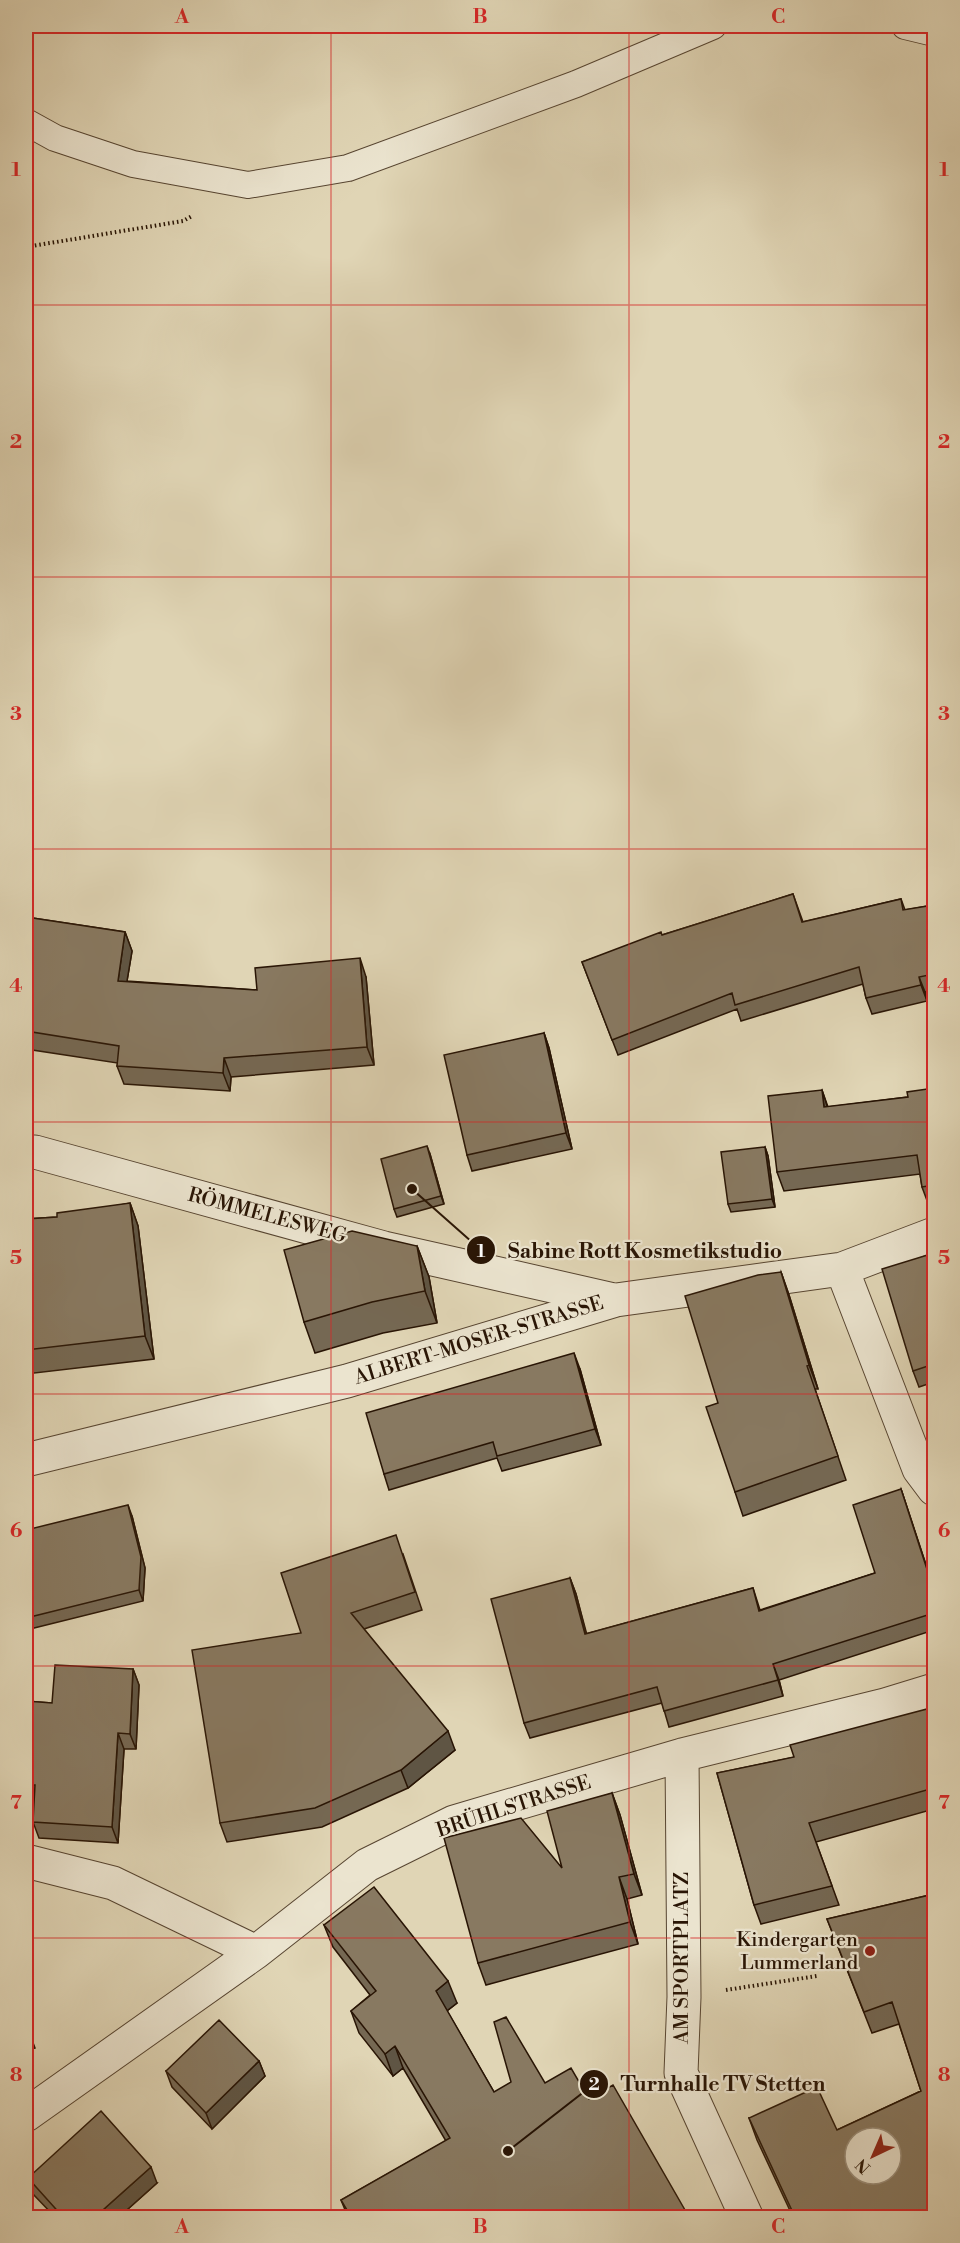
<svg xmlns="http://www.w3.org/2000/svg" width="960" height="2243" viewBox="0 0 960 2243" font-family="'Libre Bodoni',serif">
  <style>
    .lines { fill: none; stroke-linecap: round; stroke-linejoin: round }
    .service-casing { stroke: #574531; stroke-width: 28 }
    .minor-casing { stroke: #574531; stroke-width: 35 }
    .path { stroke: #291505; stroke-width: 4; stroke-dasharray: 1.5 3; stroke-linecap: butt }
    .service { stroke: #ebe4cf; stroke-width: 26 }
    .minor { stroke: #ebe4cf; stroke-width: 33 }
    .wall { fill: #756853; stroke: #291505; stroke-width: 1.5 }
    .shaded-wall { fill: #5f5544; stroke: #291505; stroke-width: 1.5 }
    .building { fill: #887961; stroke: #291505; stroke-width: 1.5; fill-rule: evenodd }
    .grid { fill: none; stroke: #d62828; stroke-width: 1.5; stroke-opacity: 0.55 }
    .poi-dot { fill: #8f2418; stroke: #ebe4cf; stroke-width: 2 }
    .labels { text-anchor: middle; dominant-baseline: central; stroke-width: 4.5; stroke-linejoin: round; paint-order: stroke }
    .street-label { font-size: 20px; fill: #291505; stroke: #ebe4cf }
    .poi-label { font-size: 20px; fill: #291505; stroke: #ebe4cf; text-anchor: end }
    .leader { fill: none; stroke: #291505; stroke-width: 2 }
    .callout-dot { fill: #291505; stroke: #ebe4cf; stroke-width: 2 }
    .mark-label { font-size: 18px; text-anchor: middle; font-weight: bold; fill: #fff }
    .callout-label { font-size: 21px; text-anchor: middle; font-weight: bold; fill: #291505; stroke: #ebe4cf; stroke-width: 4.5; stroke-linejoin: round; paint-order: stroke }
    .neatline { fill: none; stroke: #d62828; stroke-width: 2 }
    .grid-label { font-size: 20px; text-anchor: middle; font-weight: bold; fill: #d62828 }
  </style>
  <rect width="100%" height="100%" fill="#e0d5b5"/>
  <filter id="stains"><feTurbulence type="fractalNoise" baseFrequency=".00333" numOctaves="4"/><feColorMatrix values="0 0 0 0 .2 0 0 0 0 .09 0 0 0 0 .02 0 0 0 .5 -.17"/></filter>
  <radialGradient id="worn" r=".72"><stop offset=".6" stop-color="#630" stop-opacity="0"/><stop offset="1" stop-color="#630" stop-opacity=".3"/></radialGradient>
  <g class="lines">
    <defs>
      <path id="service" d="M905,26L934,33
        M26,122L55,138L133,164L248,185L348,168L576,84L713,26"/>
      <path id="minor" d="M26,1152H35L384,1248L614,1300
        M842,1269L919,1469L934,1489
        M26,1460L347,1381L616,1300L842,1269L934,1234
        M682,1755L684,1997L681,2073L747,2218
        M26,1861L113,1883L256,1952
        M26,2115L256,1952L367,1865L454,1822L682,1755L885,1705L934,1690"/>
    </defs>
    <use href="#service" class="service-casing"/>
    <use href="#minor" class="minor-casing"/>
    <path class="path" d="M26,247L183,221L192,216
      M726,1990L817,1976"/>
    <use href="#service" class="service"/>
    <use href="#minor" class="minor"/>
  </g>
  <path class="wall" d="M793,894L803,922L901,899L905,910L934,905V991L925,992L927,1001L872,1014L866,998L863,984L741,1021L737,1009L618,1055L582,962L662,935Z
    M26,917L125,932L132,951L127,981L257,990L366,977L374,1065L231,1077L230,1091L124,1084L117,1066L118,1063L26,1049Z
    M544,1033L549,1048L572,1149L472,1171L467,1155Z
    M934,1088V1205L929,1206L922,1187L920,1174L784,1191L777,1172L822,1090L828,1107L908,1097Z
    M765,1147L768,1156L775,1207L731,1212L728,1204Z
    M430,1154L444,1204L397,1217L394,1209Z
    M130,1203L138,1226L154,1359L26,1374V1219L57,1217Z
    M417,1246L429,1277L437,1323L383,1333L315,1353L304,1322Z
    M934,1253V1382L919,1387L913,1371Z
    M781,1272L789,1295L818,1389H815L846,1480L743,1516L735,1492Z
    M580,1369L601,1445L502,1471L497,1458L389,1490L384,1474Z
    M901,1489L934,1589V1630L779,1680L783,1696L669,1727L662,1703L530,1738L524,1723L570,1578L576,1594L586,1634L753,1588L760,1610L875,1573Z
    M132,1516L145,1568L143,1601L26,1630V1530Z
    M403,1554L422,1610L364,1629L455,1750L408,1788L322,1827L227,1842L220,1823L301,1633Z
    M133,1669L139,1685L136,1749H124L118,1843L39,1838L33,1822L34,1801L26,1800V1701L52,1703Z
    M934,1729V1809L816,1842L839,1905L761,1924L754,1905L717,1773Z
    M612,1793L620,1815L642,1895L627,1899L638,1944L486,1985L478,1963L562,1868Z
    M934,1894V2217H793L757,2140L749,2118L837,2130L921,2091L899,2024L872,2033L827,1919Z
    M324,1925L457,2003L447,2011L494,2092L545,2083L589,2099L689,2217H348L341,2200L446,2141L403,2068L393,2076L359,2033L351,2011L370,1995L333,1947Z
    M26,2028L29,2032L35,2048L26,2051Z
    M259,2061L265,2076L212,2129L172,2087L166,2071Z
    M28,2178L157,2183L119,2217H55L33,2194Z"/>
  <path class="shaded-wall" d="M125,932L132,951L124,999L118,981Z
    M360,958L366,977L374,1065L367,1047Z
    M919,977L925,992L927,1001L921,985Z
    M544,1033L549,1048L572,1149L566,1133Z
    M224,1058L231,1077L230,1091L223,1073Z
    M822,1090L828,1109L824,1107Z
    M427,1146L430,1154L444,1204L441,1196Z
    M765,1147L768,1156L775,1207L772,1199Z
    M130,1203L138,1226L154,1359L145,1336Z
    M417,1246L429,1277L437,1323L425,1291Z
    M781,1272L789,1295L818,1389L809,1365Z
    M574,1353L580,1369L601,1445L595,1429Z
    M901,1489L934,1589V1591Z
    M128,1505L132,1516L145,1568L143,1601L139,1590Z
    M570,1578L576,1594L591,1650L585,1634Z
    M773,1664L779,1680L783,1696Z
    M133,1669L139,1685L136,1749L130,1734Z
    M448,1731L455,1750L408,1788L401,1770Z
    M118,1733L124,1749L118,1843L112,1827Z
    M612,1793L620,1815L642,1895L634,1874Z
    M619,1877L627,1899L638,1944L630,1922Z
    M448,1981L457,2003L444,2013L436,1991Z
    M395,2046L403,2068L393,2076L385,2054Z
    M259,2061L265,2076L212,2129L206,2113Z
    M151,2167L157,2183L119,2217H95Z"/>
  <path class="building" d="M793,894L802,922L901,899L903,910L934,905V974L919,977L921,985L866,998L859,967L735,1005L732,993L612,1040L582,962L661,932L662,935Z
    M26,917L125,932L118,981L257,990L255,968L360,958L367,1047L224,1058L223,1073L117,1066L119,1046L26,1031Z
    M544,1033L566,1133L467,1155L444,1055Z
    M934,1088V1185L922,1187L917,1155L777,1172L768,1096L822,1090L824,1107L908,1097L907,1092Z
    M427,1146L441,1196L394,1209L381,1159Z
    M765,1147L772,1199L728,1204L721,1152Z
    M130,1203L145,1336L26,1350V1219L57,1217V1213Z
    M352,1231L417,1246L425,1291L372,1302L304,1322L284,1250Z
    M934,1253V1364L913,1371L882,1269Z
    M781,1272L809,1365L807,1366L838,1456L735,1492L706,1407L718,1403L685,1296L758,1275Z
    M574,1353L595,1429L497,1456L493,1442L384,1474L366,1413Z
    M901,1489L934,1591V1613L773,1664L778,1680L664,1711L657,1687L524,1723L491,1599L570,1578L585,1634L753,1588L759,1611L875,1573L853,1505Z
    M128,1505L141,1557L139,1590L26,1618V1530Z
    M396,1535L415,1592L351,1613L448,1731L401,1770L315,1808L220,1823L192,1650L301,1633L281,1573Z
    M55,1665L133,1669L130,1734L118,1733L112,1827L33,1822L35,1785H26V1701L52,1703Z
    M927,1709L934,1734V1788L809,1823L832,1886L754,1905L717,1773L794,1757L790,1745Z
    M612,1793L634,1874L619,1877L630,1922L478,1963L444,1838L521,1818L562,1868L547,1811Z
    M374,1887L448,1981L436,1991L494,2092L511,2082L494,2022L506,2017L545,2083L571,2068L589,2099L613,2085L689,2217H351L341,2200L450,2138L395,2046L385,2054L351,2011L376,1991L324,1925Z
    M934,1894V2217H795L749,2118L817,2087L837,2130L921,2091L892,2002L864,2012L827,1919ZM855,2138H891V2174H855Z
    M219,2020L259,2061L206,2113L166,2071Z
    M101,2111L151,2167L95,2217H63L28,2178Z"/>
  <path class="grid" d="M331,26V2218M629,26V2218M26,305H934M26,577H934M26,849H934M26,1122H934M26,1394H934M26,1666H934M26,1938H934"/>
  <circle class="poi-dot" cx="870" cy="1951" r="6"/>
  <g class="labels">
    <g class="street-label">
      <text transform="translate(267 1216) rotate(15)">RÖMMELESWEG</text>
      <text transform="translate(479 1341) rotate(-17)">ALBERT-MOSER-STRASSE</text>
      <text transform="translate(514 1807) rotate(-18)">BRÜHLSTRASSE</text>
      <text transform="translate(682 1958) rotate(-90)">AM SPORTPLATZ</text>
    </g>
    <g class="poi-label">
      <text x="858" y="1940">Kindergarten<tspan x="858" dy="23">Lummerland</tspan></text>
    </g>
  </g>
  <path class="leader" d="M412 1189L481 1250M508 2151L594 2084"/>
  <g class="callout-dot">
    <circle cx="412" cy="1189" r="6"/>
    <circle cx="508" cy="2151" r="6"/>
    <circle cx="481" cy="1250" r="15"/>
    <circle cx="594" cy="2084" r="15"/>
  </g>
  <g class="mark-label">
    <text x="481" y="1257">1</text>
    <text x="594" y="2090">2</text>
  </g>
  <g class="callout-label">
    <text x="645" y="1258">Sabine Rott Kosmetikstudio</text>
    <text x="723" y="2091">Turnhalle TV Stetten</text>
  </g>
  <rect width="960" height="2243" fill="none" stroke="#e0d5b5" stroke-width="66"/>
  <g transform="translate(873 2156) rotate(224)"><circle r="28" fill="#ebe4cf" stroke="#9d917e" stroke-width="1.5"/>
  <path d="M0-4.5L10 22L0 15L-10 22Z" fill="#8f2418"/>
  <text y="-9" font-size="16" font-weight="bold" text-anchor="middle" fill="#291505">N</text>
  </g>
  <rect x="33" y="33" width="894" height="2177" class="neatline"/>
  <g class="grid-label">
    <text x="182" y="23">A</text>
    <text x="480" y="23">B</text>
    <text x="778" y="23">C</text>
    <text x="16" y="176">1</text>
    <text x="944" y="176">1</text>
    <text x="16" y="448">2</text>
    <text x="944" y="448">2</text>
    <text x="16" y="720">3</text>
    <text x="944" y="720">3</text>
    <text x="16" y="992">4</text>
    <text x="944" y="992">4</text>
    <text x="16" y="1264">5</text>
    <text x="944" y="1264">5</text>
    <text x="16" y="1537">6</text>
    <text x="944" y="1537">6</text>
    <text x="16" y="1809">7</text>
    <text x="944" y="1809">7</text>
    <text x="16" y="2081">8</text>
    <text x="944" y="2081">8</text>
    <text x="182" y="2233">A</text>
    <text x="480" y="2233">B</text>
    <text x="778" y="2233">C</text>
  </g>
  <rect width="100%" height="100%" filter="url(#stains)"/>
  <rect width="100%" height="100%" fill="url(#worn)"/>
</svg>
